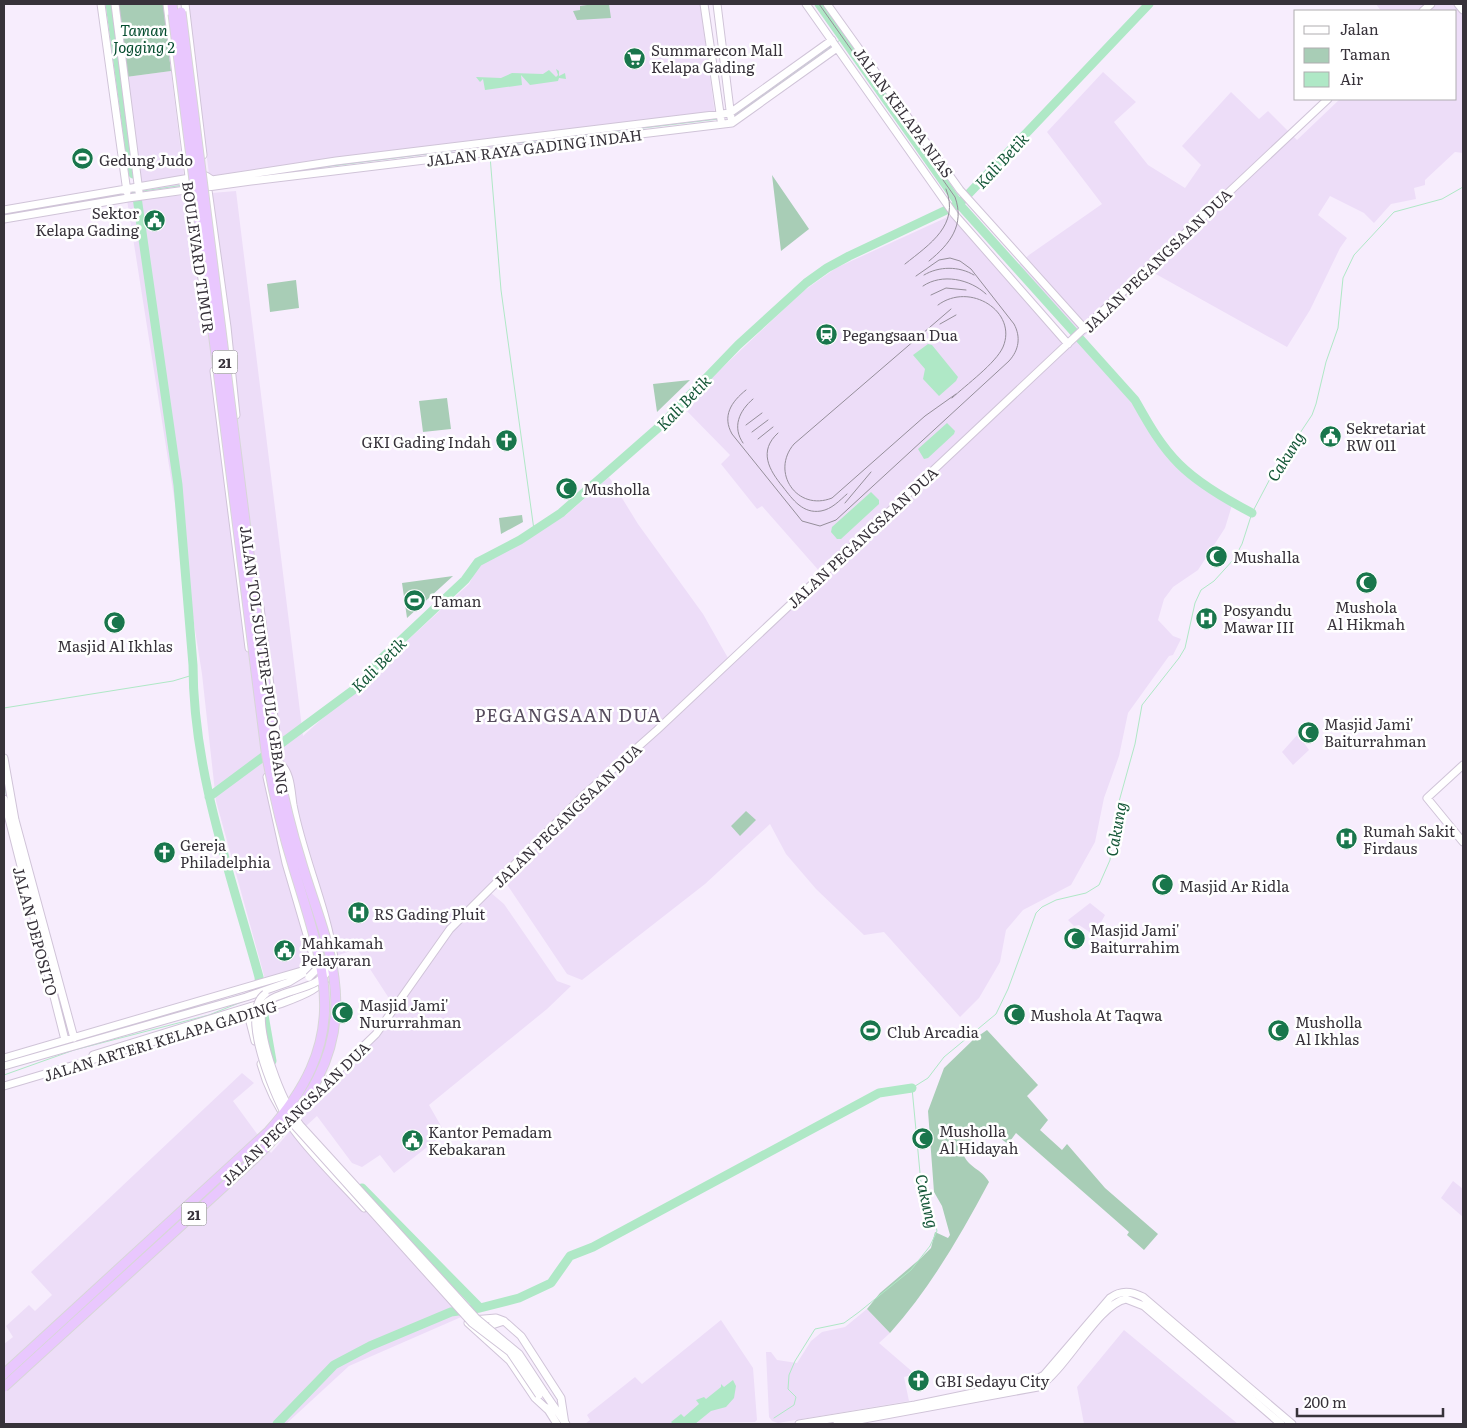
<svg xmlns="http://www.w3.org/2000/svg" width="1467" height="1428" viewBox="0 0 1467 1428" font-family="Literata,serif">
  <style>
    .built { fill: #edddf8 }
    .green { fill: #a8cdb6 }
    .water { fill: #afe8c6 }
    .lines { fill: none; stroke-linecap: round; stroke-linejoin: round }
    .stream { stroke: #afe8c6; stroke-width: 1 }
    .river { stroke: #afe8c6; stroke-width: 9 }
    .secondary-casing { stroke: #d0c4d8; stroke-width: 9 }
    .highway-casing { stroke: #d7d6d8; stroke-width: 11 }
    .secondary { stroke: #fff; stroke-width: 7 }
    .highway { stroke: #e9c7fe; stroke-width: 9 }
    .tram { stroke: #958e9a; stroke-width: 1 }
    .secondary-bridge-casing { stroke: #d0c4d8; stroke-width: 9; stroke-linecap: butt }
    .highway-bridge-casing { stroke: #d7d6d8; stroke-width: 11; stroke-linecap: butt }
    .secondary-bridge { stroke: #fff; stroke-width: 7 }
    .highway-bridge { stroke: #e9c7fe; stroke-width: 9 }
    .labels { text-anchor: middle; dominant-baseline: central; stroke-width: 5; stroke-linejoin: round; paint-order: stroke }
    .shield { fill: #fff; stroke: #737075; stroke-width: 1 }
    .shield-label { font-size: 14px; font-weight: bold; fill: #37323a }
    .park-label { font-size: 15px; font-style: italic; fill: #044c2e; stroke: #fff }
    .poi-label { font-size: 15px; fill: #37323a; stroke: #fff; text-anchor: start }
    .street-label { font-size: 15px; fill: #37323a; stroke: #fff }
    .water-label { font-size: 16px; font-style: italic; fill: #155738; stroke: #fff }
    .quarter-label { font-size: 18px; letter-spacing: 1px; fill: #574d5e; stroke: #fff }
  </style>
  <rect width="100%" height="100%" fill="#f7edfd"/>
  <path class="built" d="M187,4H700L715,114L214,177L209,174Z
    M1376,4H1463V153L1455,152L1425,180V185L1414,188L1416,199L1391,204L1374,223L1364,213L1330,196L1318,215L1347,238L1340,248L1310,310L1287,347L1154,273L1083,337L1139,399L1154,429L1181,464L1233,502L1225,528L1198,570L1173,587L1164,599L1158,620L1173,636L1181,639L1173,655L1169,656L1128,713L1119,756L1104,798L1095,842L1071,885L1023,910L1006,930L1000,962L979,998L960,1017L884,932L864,935L816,889L786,854L770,824L705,884L582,980L567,974L504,880L490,892L504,904L557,981L571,986L547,1009L429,1105L445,1133L394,1173L380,1155L362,1167L352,1163L317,1116L306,1126L475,1311L349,1366L286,1424H4V1344L13,1337L6,1326L29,1305L35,1311L52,1295L31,1272L242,1073L254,1083L233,1101L271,1153L290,1131L299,1110L368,1042L394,1006L357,949L265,979L216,801L202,674L127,200L236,191L303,736L469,584L479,565L566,515L609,477L638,524L703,614L728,658L821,573L762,506L757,509L721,464L730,455L682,406L802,292L836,268L954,214L1067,344L1078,334L1016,267L1029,255L1102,204L1047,132L1103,72L1136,102L1114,122L1148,165L1185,188L1201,165L1182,146L1231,92L1259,119L1268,111L1297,140L1340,99H1456V11H1381Z
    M171,71L185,185V187L143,193L141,190L126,77Z
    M1298,734L1309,750L1293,765L1282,752Z
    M1090,903L1105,915L1094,935L1079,925L1074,926L1068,920Z
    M1453,1181L1463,1189V1217L1441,1198Z
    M867,1309L890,1333L879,1343L915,1374L904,1377L909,1401L778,1423L772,1421L769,1417L766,1352H771L777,1360L797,1363L811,1341L822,1332L845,1327Z
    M721,1320L753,1368L757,1420L755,1422L585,1424L590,1420L587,1415L635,1377L642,1384Z
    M1124,1330L1238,1424H1084L1077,1387Z"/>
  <path class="green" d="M117,4H163L171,71L126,77Z
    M594,4H609L611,18L577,20L573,11L580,10V6Z
    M772,175L809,229L781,251Z
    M296,280L299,308L270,312L267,284Z
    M690,380L657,412L653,384Z
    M447,398L451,429L423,432L419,401Z
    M522,515L523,522L501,534L499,518Z
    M453,576L407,618L402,583Z
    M746,811L756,820L740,836L731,826Z
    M987,1030L1038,1085L1027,1096L1048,1120L1040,1130L1062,1150L1067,1144L1105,1188L1158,1234L1144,1250L1127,1235L1129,1232L1016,1133L1008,1144L984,1126L977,1129L976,1136L964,1147L962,1152C969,1169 981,1168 989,1182C960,1236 931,1287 890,1333L867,1309L880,1293L921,1258L931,1248L935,1232L948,1238L950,1235L942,1206L934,1192L928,1111L944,1068L974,1039Z"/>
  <path class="water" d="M556,69L559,71V76L565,73L566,79L559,78L558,81L530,85L521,75L522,85L485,90L483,79L480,82L476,77L501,78L512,73L543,74L549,70L556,77L558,75Z
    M928,344L932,345L958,377L956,381L939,396L923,379L925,369L913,355Z
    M947,423L955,431L954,434L928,458L924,459L918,449Z
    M871,492L879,500V504L841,539H837L831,532L832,527Z
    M733,1380L736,1386L734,1398L726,1407L711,1411L695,1424H673L671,1422L681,1414L684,1417L699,1404L696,1400L704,1397L706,1399L721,1387V1384L724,1387Z"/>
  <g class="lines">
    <path class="stream" d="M837,42L844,38
      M734,116L833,45
      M493,146L718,119
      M490,156L501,290L534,530
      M307,169L482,147
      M143,191L184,185
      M4,214L124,194
      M4,708L173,681L193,675
      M4,780L7,799
      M34,902L41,932
      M45,945L48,956
      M4,1075L74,1050L209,1015L244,1001
      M774,1418L794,1405L796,1397L788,1389L789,1375L795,1361L815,1329L844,1323L859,1312L911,1270L930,1246L937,1231L933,1214L922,1194L912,1088L928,1078L944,1057L996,1014L1008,989L1036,913L1042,907L1056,900L1086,893L1099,885L1110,860L1115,816L1135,744L1142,705L1179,658L1185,648L1195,603L1201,590L1214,581L1234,559L1242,544L1252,513L1272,475L1312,415L1316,404L1326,362L1338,328L1343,278L1354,255L1394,212L1442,199L1463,187"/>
    <path class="river" d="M110,4L133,174
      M819,4L959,204L1135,400C1148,423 1160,445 1179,464C1197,482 1229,501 1252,513
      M136,190L178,485L193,665C193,772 231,875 259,977L261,1000
      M209,797L360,685L381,659L465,580L478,562L520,540L561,513L659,427L738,345L806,283L827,268L849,256L959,204L1149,4
      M264,1015L272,1061
      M362,1188L480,1308
      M277,1424L334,1365L370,1346L451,1312L480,1308L519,1298L551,1283L570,1256L593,1247L879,1093L912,1088"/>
    <defs>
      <path id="secondary" d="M101,4L127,192
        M115,4L139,192
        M167,4L202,279
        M185,4L203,155
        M704,4L721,120
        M717,4L731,118
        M806,4L954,214L1068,344
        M827,4L960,190L1085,329
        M1458,4L1463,10
        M1423,11L1431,4
        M206,176L212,180L336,161L730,113L832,40
        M207,183L227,327L236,415
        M4,210L190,178
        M4,219L128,198L251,181L732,123L837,48
        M214,371L249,648
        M260,607L276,733
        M4,758L15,820L74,1038
        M279,763C291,771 291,792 293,805C303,857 326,906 334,958
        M1463,765L1427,798L1463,842
        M4,799L65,1040
        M248,1014L255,1041
        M93,1055L262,1003
        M4,1058L312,968
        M261,1064C277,1124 323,1163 364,1208
        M4,1066L246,997L289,982L312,968L313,955L286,863L267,777
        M4,1086L280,1004C299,997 324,989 333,968
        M308,1100L376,1034L450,929L585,794L657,730L1328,99
        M472,1320L496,1318L504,1321L521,1336L561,1398L565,1424
        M468,1323L510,1361L535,1398L548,1410
        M485,1332L492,1325L504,1321
        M544,1392L566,1424
        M547,1408L557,1424
        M799,1424L915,1405L1035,1380L1044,1375L1110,1298C1121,1290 1131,1291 1143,1297L1292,1424
        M837,1424L1038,1387C1066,1370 1098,1304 1126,1299L1144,1306L1281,1424"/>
      <path id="highway" d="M172,4L173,14"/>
    </defs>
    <use href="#secondary" class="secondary-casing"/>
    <use href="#highway" class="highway-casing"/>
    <use href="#secondary" class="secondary"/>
    <use href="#highway" class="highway"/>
    <path class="tram" d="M819,4L955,197C965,225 950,244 929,261
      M905,264C930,244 960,225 946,189
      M924,275C939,266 959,266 974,275
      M923,286C942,273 970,279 986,294
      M931,295L946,288L966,290
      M938,305C970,281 1018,312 1003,347C996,363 966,385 952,398
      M951,309L794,444C770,472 797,512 832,498L925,416L956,394
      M940,324L956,315
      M746,390C731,402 722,416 732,434L802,521L820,526L836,520L1009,361C1019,350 1021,337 1014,324L971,269L960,261L950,258L939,260L916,276
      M746,425L762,413
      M752,432L768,420
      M778,433C758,451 769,470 783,487C793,500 803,514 821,511C832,509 839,501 847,494
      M758,439L773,427
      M743,443C732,427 739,411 753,399
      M845,503L871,472"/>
    <defs>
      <path id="secondary-bridge" d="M330,964C324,993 279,986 262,1007C257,1037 281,1101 300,1125L477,1319L519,1354L544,1392
        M309,977L317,969L320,962
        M265,994C239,1013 274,1094 286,1116L472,1323L510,1352L539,1395"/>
      <path id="highway-bridge" d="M4,1374L269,1131C351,1038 327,976 294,869C282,830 273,791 266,751L173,14
        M4,1387L253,1160C306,1109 345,1055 334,978C329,938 312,899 301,861C288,820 279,778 272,736L181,12"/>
    </defs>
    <use href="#secondary-bridge" class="secondary-bridge-casing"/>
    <use href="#highway-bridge" class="highway-bridge-casing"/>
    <use href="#secondary-bridge" class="secondary-bridge"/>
    <use href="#highway-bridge" class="highway-bridge"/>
  </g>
  <defs>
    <symbol id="supermarket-disc" viewBox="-11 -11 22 22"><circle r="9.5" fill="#19764c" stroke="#fff"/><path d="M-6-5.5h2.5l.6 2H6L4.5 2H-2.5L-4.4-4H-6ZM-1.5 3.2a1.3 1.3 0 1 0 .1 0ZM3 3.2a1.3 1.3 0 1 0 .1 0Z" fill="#fff"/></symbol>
    <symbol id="stadium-disc" viewBox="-11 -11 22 22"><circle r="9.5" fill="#19764c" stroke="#fff"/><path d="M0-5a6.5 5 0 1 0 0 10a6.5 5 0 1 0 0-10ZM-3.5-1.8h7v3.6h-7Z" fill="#fff"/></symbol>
    <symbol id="civic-disc" viewBox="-11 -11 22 22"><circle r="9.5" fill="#19764c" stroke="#fff"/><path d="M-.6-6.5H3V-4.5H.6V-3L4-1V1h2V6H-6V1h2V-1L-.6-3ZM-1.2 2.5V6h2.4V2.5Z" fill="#fff"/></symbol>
    <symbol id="station-disc" viewBox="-11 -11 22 22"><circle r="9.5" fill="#19764c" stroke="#fff"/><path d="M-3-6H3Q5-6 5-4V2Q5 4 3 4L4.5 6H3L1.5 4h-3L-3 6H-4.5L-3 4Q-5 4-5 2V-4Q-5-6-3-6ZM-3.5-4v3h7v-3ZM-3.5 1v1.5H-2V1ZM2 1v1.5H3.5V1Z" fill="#fff"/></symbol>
    <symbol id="church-disc" viewBox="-11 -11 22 22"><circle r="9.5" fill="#19764c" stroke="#fff"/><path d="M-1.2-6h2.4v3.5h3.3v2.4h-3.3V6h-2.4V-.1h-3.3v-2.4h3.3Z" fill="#fff"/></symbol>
    <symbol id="mosque-disc" viewBox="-11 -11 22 22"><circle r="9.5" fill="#19764c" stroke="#fff"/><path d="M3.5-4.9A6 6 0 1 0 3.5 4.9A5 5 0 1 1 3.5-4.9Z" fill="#fff"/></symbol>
    <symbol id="hospital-disc" viewBox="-11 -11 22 22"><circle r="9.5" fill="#19764c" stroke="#fff"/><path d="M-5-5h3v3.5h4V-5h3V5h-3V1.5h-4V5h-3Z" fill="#fff"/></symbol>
  </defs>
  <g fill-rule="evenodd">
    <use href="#supermarket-disc" x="622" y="46" width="25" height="25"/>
    <use href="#stadium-disc" x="70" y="146" width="25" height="25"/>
    <use href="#civic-disc" x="142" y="208" width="25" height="25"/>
    <use href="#station-disc" x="814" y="322" width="25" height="25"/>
    <use href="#civic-disc" x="1318" y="424" width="25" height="25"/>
    <use href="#church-disc" x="494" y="428" width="25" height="25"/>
    <use href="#mosque-disc" x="554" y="476" width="25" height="25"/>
    <use href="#mosque-disc" x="1204" y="544" width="25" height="25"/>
    <use href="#mosque-disc" x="1354" y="570" width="25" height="25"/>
    <use href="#stadium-disc" x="402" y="588" width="25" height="25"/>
    <use href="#hospital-disc" x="1194" y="606" width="25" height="25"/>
    <use href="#mosque-disc" x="102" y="610" width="25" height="25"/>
    <use href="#mosque-disc" x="1296" y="720" width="25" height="25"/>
    <use href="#hospital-disc" x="1334" y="826" width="25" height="25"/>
    <use href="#church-disc" x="152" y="840" width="25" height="25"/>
    <use href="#mosque-disc" x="1150" y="872" width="25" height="25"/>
    <use href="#hospital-disc" x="346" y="900" width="25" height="25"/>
    <use href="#mosque-disc" x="1062" y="926" width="25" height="25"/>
    <use href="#civic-disc" x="272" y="938" width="25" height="25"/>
    <use href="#mosque-disc" x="330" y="1000" width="25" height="25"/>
    <use href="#mosque-disc" x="1002" y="1002" width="25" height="25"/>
    <use href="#mosque-disc" x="1266" y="1018" width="25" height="25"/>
    <use href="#stadium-disc" x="858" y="1018" width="25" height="25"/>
    <use href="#mosque-disc" x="910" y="1126" width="25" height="25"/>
    <use href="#civic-disc" x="400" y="1128" width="25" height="25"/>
    <use href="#church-disc" x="906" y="1368" width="25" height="25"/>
  </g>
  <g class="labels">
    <g class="shield">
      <rect x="212.5" y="350.5" width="25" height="23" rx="4"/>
      <rect x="181.5" y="1202.5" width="25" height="23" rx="4"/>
    </g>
    <g class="shield-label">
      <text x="225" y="362">21</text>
      <text x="194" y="1214">21</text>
    </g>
    <g class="park-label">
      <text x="144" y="29">Taman<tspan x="144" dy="17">Jogging 2</tspan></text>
    </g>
    <g class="poi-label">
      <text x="651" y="49">Summarecon Mall<tspan x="651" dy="17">Kelapa Gading</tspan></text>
      <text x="99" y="159">Gedung Judo</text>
      <text x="139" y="212" text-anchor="end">Sektor<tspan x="139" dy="17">Kelapa Gading</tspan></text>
      <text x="842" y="334">Pegangsaan Dua</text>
      <text x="1346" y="427">Sekretariat<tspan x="1346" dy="17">RW 011</tspan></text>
      <text x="491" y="441" text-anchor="end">GKI Gading Indah</text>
      <text x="583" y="488">Musholla</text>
      <text x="1233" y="556">Mushalla</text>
      <text x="431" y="600">Taman</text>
      <text x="1366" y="606" text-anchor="middle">Mushola<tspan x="1366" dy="17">Al Hikmah</tspan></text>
      <text x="1223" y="609">Posyandu<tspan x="1223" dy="17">Mawar III</tspan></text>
      <text x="115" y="645" text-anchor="middle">Masjid Al Ikhlas</text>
      <text x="1324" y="723">Masjid Jami'<tspan x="1324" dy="17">Baiturrahman</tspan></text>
      <text x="1363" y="830">Rumah Sakit<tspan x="1363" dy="17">Firdaus</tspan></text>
      <text x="180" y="844">Gereja<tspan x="180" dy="17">Philadelphia</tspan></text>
      <text x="1179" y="885">Masjid Ar Ridla</text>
      <text x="374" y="913">RS Gading Pluit</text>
      <text x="1090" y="929">Masjid Jami'<tspan x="1090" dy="17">Baiturrahim</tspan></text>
      <text x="301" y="942">Mahkamah<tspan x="301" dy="17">Pelayaran</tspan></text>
      <text x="359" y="1004">Masjid Jami'<tspan x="359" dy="17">Nururrahman</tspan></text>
      <text x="1030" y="1014">Mushola At Taqwa</text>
      <text x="1295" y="1021">Musholla<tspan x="1295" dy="17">Al Ikhlas</tspan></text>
      <text x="887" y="1031">Club Arcadia</text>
      <text x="939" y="1130">Musholla<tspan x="939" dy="17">Al Hidayah</tspan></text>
      <text x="428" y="1131">Kantor Pemadam<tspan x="428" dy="17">Kebakaran</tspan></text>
      <text x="935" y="1380">GBI Sedayu City</text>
    </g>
    <g class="street-label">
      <text transform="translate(904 112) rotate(54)">JALAN KELAPA NIAS</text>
      <text transform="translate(534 147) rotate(-7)">JALAN RAYA GADING INDAH</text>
      <text transform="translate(199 257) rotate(82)">BOULEVARD TIMUR</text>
      <text transform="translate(1157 260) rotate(-44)">JALAN PEGANGSAAN DUA</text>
      <text transform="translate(862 537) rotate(-43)">JALAN PEGANGSAAN DUA</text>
      <text transform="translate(265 660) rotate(82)">JALAN TOL SUNTER–PULO GEBANG</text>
      <text transform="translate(567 815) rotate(-44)">JALAN PEGANGSAAN DUA</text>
      <text transform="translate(36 931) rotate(75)">JALAN DEPOSITO</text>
      <text transform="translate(160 1040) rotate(-17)">JALAN ARTERI KELAPA GADING</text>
      <text transform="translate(295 1113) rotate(-44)">JALAN PEGANGSAAN DUA</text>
    </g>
    <g class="water-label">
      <text transform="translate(1001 160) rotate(-47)">Kali Betik</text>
      <text transform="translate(683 402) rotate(-46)">Kali Betik</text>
      <text transform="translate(1285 456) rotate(-58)">Cakung</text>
      <text transform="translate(378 664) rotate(-45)">Kali Betik</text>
      <text transform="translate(1115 829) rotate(-80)">Cakung</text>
      <text transform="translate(928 1201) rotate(77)">Cakung</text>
    </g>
    <g class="quarter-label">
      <text x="568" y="714">PEGANGSAAN DUA</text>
    </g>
  </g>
  <rect width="1467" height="1428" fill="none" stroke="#37323a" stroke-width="10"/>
  <rect x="1294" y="10" width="162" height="90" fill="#ffffff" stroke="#afadb0"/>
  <rect x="1304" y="26" width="25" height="8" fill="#ffffff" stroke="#afadb0"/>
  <text x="1340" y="35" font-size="15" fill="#37323a">Jalan</text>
  <rect x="1304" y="48" width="25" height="15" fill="#a8cdb6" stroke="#afadb0"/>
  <text x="1340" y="60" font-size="15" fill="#37323a">Taman</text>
  <rect x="1304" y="72" width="25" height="15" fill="#afe8c6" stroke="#afadb0"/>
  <text x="1340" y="85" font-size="15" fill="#37323a">Air</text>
  <path d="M1297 1408v8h146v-8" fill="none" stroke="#37323a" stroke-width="2.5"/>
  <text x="1304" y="1408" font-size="15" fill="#37323a" stroke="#ffffff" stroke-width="4" paint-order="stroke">200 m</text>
</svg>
